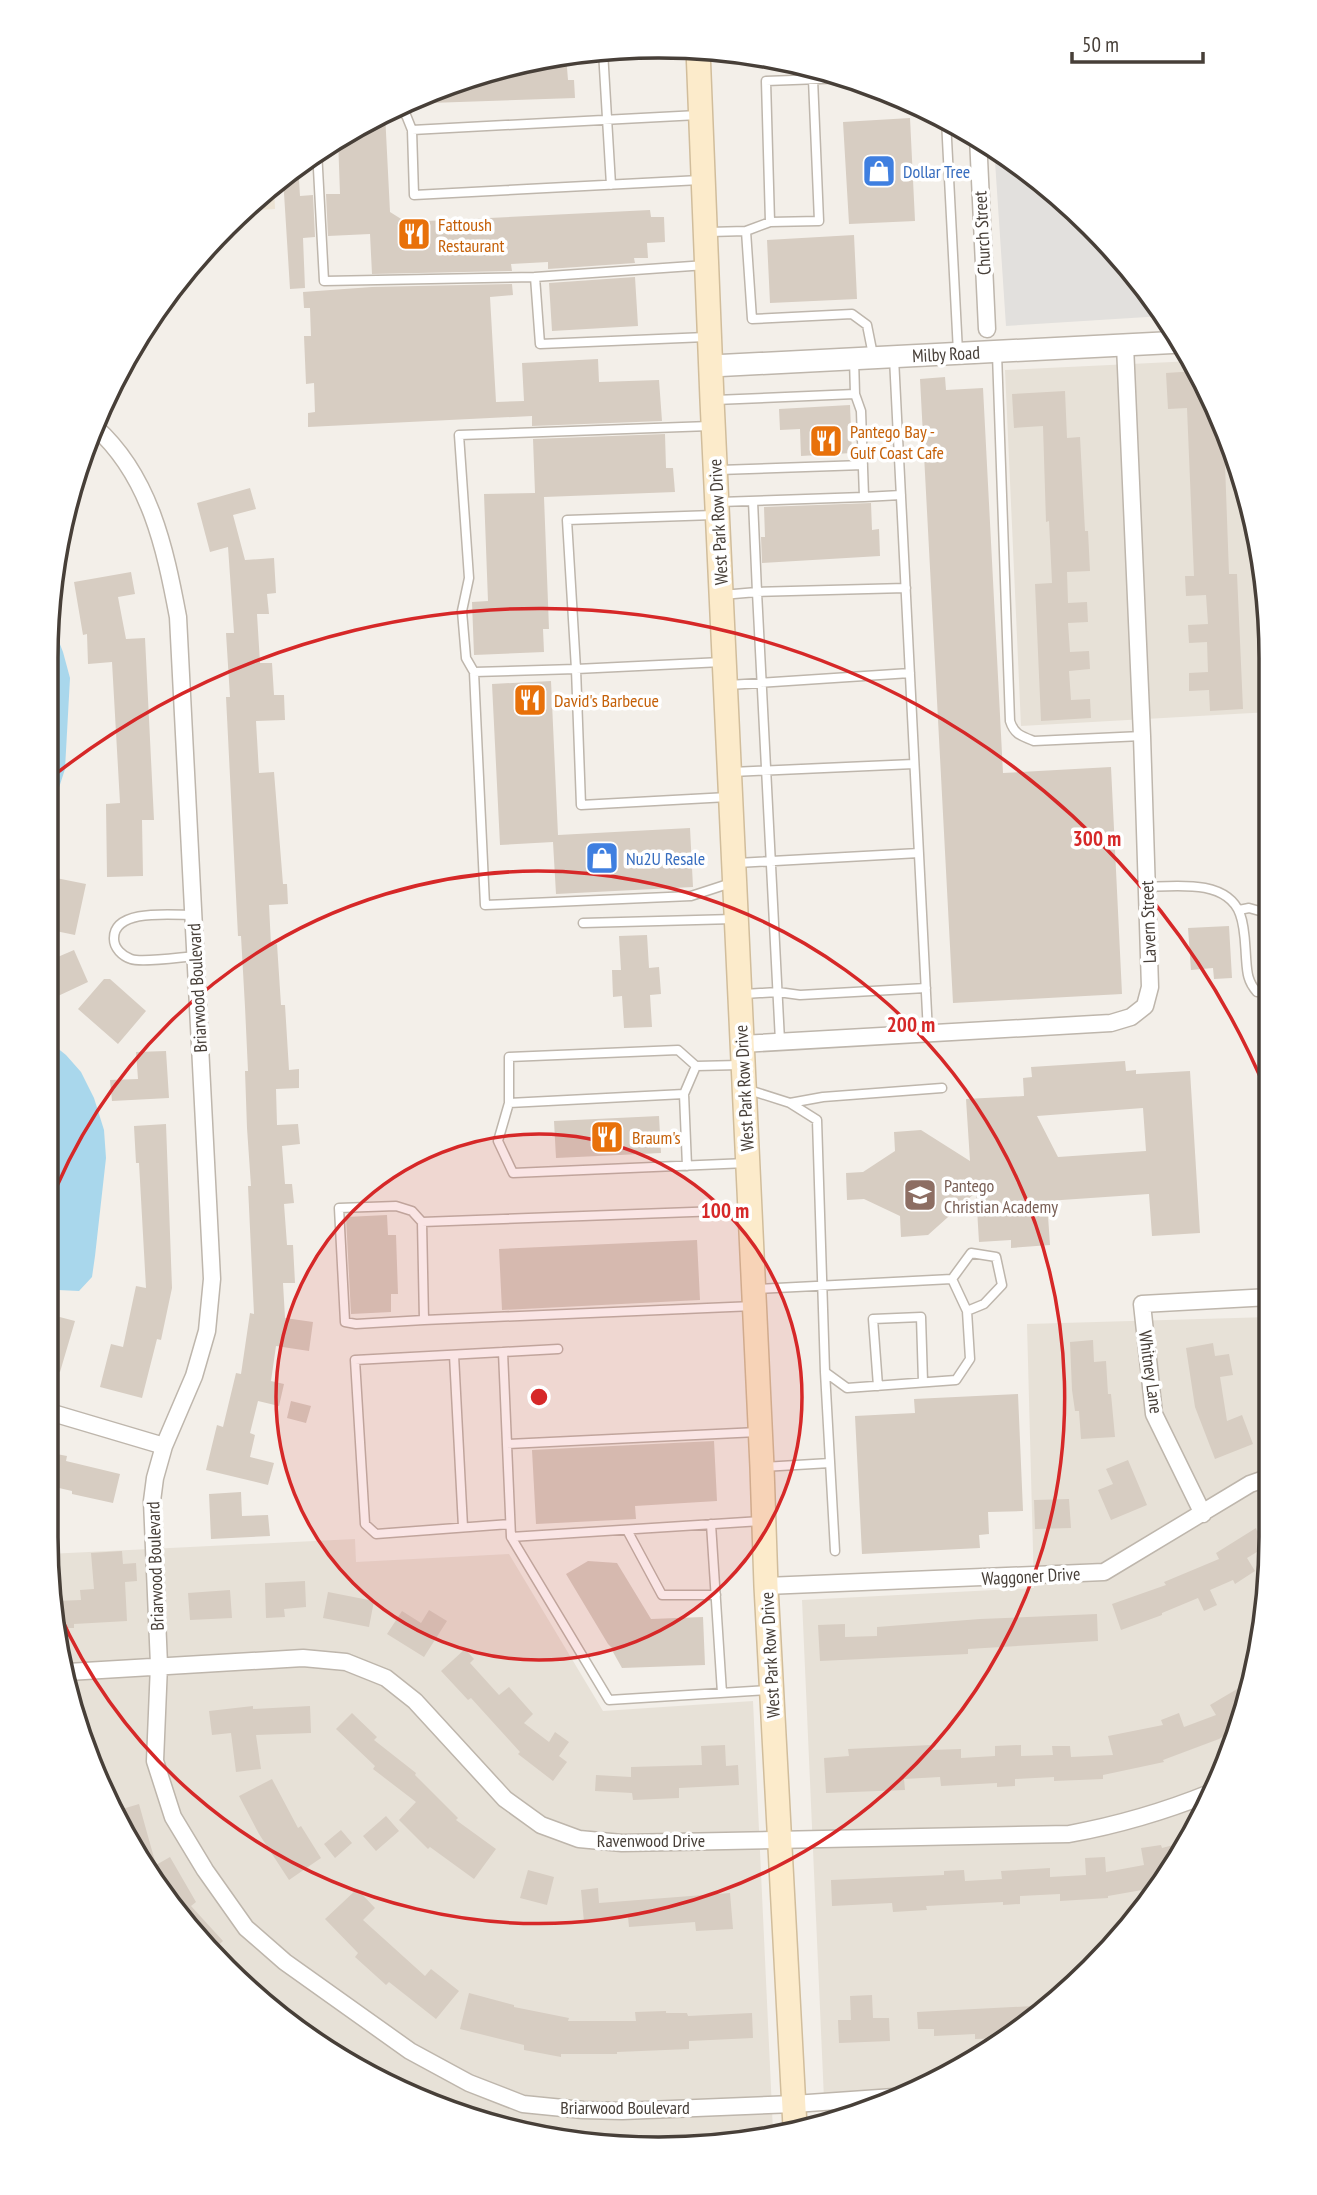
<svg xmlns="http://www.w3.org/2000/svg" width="1317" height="2195" viewBox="0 0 1317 2195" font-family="'PT Sans Narrow',sans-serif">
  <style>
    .residential { fill: #e7e1d7 }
    .education { fill: #ece3d4 }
    .parking { fill: #e2e0dd }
    .water { fill: #a9d7ec }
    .building { fill: #d7cdc2; fill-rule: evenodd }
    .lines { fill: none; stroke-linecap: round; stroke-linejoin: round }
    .service-casing { stroke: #beb6ac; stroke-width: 11 }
    .minor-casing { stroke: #beb6ac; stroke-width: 19 }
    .tertiary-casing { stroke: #beb6ac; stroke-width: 24 }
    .secondary-casing { stroke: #d1bd9b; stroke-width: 26 }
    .service { stroke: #fff; stroke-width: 8 }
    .minor { stroke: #fff; stroke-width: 16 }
    .tertiary { stroke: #fff; stroke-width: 21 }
    .secondary { stroke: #fcebcb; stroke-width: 23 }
    .ring { fill: none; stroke: #d62828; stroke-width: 3.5 }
    .labels { text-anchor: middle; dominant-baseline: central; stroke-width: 7; stroke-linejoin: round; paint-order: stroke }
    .shop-label { font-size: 18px; fill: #366cbe; stroke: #fff; text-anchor: start }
    .food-label { font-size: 18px; fill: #c56008; stroke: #fff; text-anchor: start }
    .street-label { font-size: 18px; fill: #473f38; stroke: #fff }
    .education-label { font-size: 18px; fill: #785e54; stroke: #fff; text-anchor: start }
    .rim { fill: none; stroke: #473f38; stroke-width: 3.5 }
    .centre { fill: #d62828; stroke: #fff; stroke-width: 3.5 }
    .ring-label { font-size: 21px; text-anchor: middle; font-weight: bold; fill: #d62828; stroke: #fff; stroke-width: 7; stroke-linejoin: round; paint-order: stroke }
  </style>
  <rect width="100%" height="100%" fill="#f3efe9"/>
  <path class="residential" d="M1193,361L1251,499L1270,618V712L1021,726L1005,370Z
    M1270,1317V1577L1239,1734L1168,1877L1031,2023L855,2117L825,2122L802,1600L1034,1588L1027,1324Z
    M355,1539L356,1562L509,1554L603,1711L753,1701L773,2131L658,2149L462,2117L286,2023L172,1909L78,1733L48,1554Z"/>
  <path class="education" d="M274,185L275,209L242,211Z"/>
  <path class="parking" d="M994,146L1119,254L1163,316L1006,326Z"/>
  <path class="water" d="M48,614L63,652L70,678L65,769L56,797L47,813Z
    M46,1039L66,1055L81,1072L94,1098L104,1130L106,1158L95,1256L92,1277L79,1291L58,1290L50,1276L46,1156Z"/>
  <path class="building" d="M566,55L568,80H574L575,98L401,104L424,92L494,71Z
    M385,113L390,212L406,222L650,210L651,217H664L665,242L647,243L648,258H634L635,263L548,269V262L511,264L512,271L372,274L370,234L328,236L326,194H340L338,138Z
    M910,118L915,221L849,224L843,122Z
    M298,165L300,196L313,195L315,237L303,238L305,288L290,289L283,177Z
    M854,235L857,299L770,303L767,240Z
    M635,277L638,326L552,331L549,283Z
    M512,284L513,295L490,297L496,402L524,401L522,363L598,359L599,382L659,380L662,421L532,426V416L308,427V413L315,412L314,383L306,384L304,336H311L310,308H304L303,292L372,287Z
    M1197,371L1224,436L1229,574H1237L1243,709L1210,711L1209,690L1189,691V673L1208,672L1207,642L1189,643L1188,625L1208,624L1206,595L1186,596L1185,576H1194L1187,408L1168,409L1166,373Z
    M945,377L946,390L983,388L1003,773L1111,767L1122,994L953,1003L920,379Z
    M1065,391L1067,438L1080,437L1085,531H1088L1090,571L1067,572L1068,603L1087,602L1088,622L1068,623L1070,652L1089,651L1090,669L1069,671L1071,700L1090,699L1091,718L1041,721L1035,584L1052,583L1049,521L1046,522L1043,426L1014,428L1012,394Z
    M850,405L852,453L801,456L800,429L780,430L779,409Z
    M665,434L666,468H673L675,492L544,497L549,629H543L544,652L474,655L472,602L488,601L484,494L535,493L533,439Z
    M250,488L256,509L233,515L245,560L274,558L276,593L267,594L269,614H257L260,663H272L274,695H284L285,720L256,721L259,773L274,772L283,884H287L288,904L269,905L271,945L277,944L281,1005H285L289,1070L299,1069V1088L276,1089L277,1125L298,1124L300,1144L282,1146L285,1184H292L294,1203L284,1204L287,1245H293L295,1283H283L285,1318L313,1322L309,1351L276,1346L271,1381L284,1384L279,1406L258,1401L250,1433L255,1435L250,1457L274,1463L268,1485L206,1470L217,1425L223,1427L236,1373L241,1374L250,1313L254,1314L248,1186H251L247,1128L245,1071H248L245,1007L241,936H238L226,697H230L226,633H234L228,547L210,552L197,503Z
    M871,503L872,530L879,529L880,556L762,563L761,537H765L764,507Z
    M131,572L135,594L118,597L126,639L145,638L154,820H142L143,876L107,877L106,804L120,803L112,662L88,664L87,634L83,635L74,582Z
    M551,681L558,835L690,828L693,887L556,894L553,842L500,845L492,684Z
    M46,876L86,884L75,935L46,929Z
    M1229,926L1232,978L1214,979L1213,968L1191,970L1188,928Z
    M647,935L649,968L659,967L661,994L650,995L652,1027L624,1028L622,996L613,997L612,970H621L619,936Z
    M74,950L88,982L58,996L46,968V962Z
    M104,979H110L146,1011L118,1044L78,1009Z
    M166,1051L169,1098L112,1101L110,1080L138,1079L136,1052Z
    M1125,1061L1126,1071L1136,1070V1074L1190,1071L1200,1233L1152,1236L1149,1194L1047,1201L1050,1245L1011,1248V1240L979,1242L976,1192L928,1235L901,1237L900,1216L864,1199L847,1200L846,1173L863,1172L895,1151L894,1132L921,1130L970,1161L966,1099L1024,1096L1023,1078L1032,1077L1031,1067ZM1143,1108L1146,1151L1058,1157L1037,1116Z
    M659,1116L661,1153L556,1158L554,1121Z
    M166,1124L172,1288L161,1340L157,1339L142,1398L100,1387L111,1344L123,1347L136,1286L146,1288L139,1163H136L134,1126Z
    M387,1215L388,1235H396L398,1294H391V1312L351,1314L346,1217Z
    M697,1240L700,1300L502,1310L499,1249Z
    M52,1315L75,1321L60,1372L46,1368V1337Z
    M1093,1340L1094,1362L1106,1361L1108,1394H1111L1115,1437L1081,1439L1079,1411H1075L1072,1390L1070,1342Z
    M1213,1343L1215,1356L1229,1354L1233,1375L1220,1377L1227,1421L1242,1415L1253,1444L1215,1459L1195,1407L1186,1348Z
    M1018,1394L1023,1511L988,1512L989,1534L979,1535L980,1548L862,1554L855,1416L915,1413L914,1399Z
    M291,1401L311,1406L306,1423L287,1418Z
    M714,1441L717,1501L635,1506L636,1519L536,1524L532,1450Z
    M46,1452L67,1456L66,1461L120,1474L113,1503L72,1494V1491L46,1485Z
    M1128,1460L1147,1505L1111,1520L1098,1490L1113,1484L1106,1469Z
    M241,1492L242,1516L268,1515L270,1536L211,1539L209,1494Z
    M1069,1499L1071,1528L1035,1529L1034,1500Z
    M1270,1524V1544L1247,1558L1255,1571L1235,1584L1233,1580L1210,1590L1217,1605L1204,1611L1198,1598L1162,1613V1615L1121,1630L1112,1604L1166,1585L1164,1582L1219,1559L1216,1553L1256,1528L1257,1531Z
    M122,1551L123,1564L136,1563L137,1581L125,1582L127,1621L74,1624V1628H61L56,1601L81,1600L80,1590L94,1589L91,1553Z
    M588,1561L617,1563L651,1619L703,1617L705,1665L622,1668L613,1652L614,1650L608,1644L566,1574Z
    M305,1581L306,1607L284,1609L285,1617L266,1618L265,1583Z
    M230,1590L232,1618L190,1620L188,1593Z
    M328,1592L374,1601L369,1627L323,1618Z
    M429,1610L447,1621L424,1657L387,1634L402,1611L421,1623Z
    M1097,1614L1098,1641L968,1649V1654L820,1661L818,1625L845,1624V1637L877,1636V1627L980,1619Z
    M465,1649L474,1659L470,1663L499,1695L509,1687L533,1714L524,1723L549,1742L555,1732L569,1742L559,1756L567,1762L553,1781L518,1754L520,1752L471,1698L468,1700L441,1671Z
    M1249,1682L1241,1725L1219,1739L1163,1760L1164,1762L1103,1775V1779L1054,1781V1777L1015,1779V1786L997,1787V1783L941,1786L940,1777L904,1779L905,1790L826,1793L824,1758L849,1756L848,1749L931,1745V1750L961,1749V1758L995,1756V1746L1021,1745V1756L1053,1755L1052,1746H1070L1071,1757L1113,1755L1108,1736L1163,1725L1161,1720L1179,1713L1184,1727L1216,1715L1210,1705Z
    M253,1706V1709L310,1706L311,1733L256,1735L261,1769L236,1772L231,1733L212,1735L209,1711Z
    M352,1713L377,1737L374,1740L416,1773L415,1775L458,1818L456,1820L496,1849L474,1879L430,1847L428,1849L399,1820L416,1802L373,1769L375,1766L336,1729Z
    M725,1745L726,1766L738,1765L739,1785L679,1788V1798L633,1800L632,1793L595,1791L596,1775L631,1777V1767L702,1765L701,1746Z
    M272,1779L298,1828L301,1826L321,1858L289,1880L259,1834L239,1796Z
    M139,1804L156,1865L170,1857L196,1902L191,1906L223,1941L213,1950L172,1909L119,1810Z
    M386,1816L399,1831L376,1851L363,1836Z
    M341,1830L352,1843L335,1858L324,1844Z
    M1185,1842L1168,1877L1159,1887L1108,1896V1898L1060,1901V1894L1020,1896V1904L1003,1905V1902L926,1906L927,1910L893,1912L892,1903L832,1906L831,1880L944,1875V1871L964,1870L965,1881L1002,1879L1001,1871L1050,1868V1877L1086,1875L1085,1858L1105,1857L1106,1872L1144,1865L1141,1848L1161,1845L1162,1848Z
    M528,1870L554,1877L547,1905L520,1898Z
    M598,1888L599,1903L730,1893L733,1929L696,1931L695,1922L629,1927L628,1917L584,1922L581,1890Z
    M357,1889L375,1908L363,1920L425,1976L431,1969L459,1991L436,2019L389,1982L386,1985L355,1957L358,1953L325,1919Z
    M469,1993L514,2005V2007L569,2018L568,2021H636L635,2012L666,2011V2013H687L688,2016L752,2013L753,2038L689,2041V2049L617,2052V2054H561V2057L524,2050V2045L460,2029Z
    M872,1995L873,2018H889L890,2041L839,2043L838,2020H851L850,1996Z
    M1033,2006L1034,2020L1031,2023L1003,2038L975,2039V2034L934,2036V2029H918L917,2012Z"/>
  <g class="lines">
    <defs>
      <path id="service" d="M603,51L611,185
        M394,108L406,115L412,130
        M698,115L412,130L414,195L700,180
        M946,120L958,352
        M317,150L324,281L535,277
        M770,222L819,221L813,79
        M746,231L770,222L766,81L847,78
        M709,232L746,231L752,319L852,314L867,325L873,355
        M706,265L535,277L540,344L706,337
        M997,354L1010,721C1014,734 1021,736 1034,741L1142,736
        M894,358L928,1033
        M854,359L855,394L861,411L864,497L901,495
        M715,400L855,394
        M719,470L863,465
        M720,502L864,497
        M714,515L567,520L576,669L722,662
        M722,595L757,592L753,501
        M474,672L466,658L462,611L469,578L459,435L710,426
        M729,685L910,673
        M732,772L914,764
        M728,797L581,805L576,669L474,672L485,905L691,896L731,883
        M737,863L919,853
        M1147,887C1175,886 1227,879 1240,914C1245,927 1245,943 1246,957C1247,971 1247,981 1257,992L1270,991
        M1239,910L1249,908L1270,914
        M193,915C173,915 113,908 114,939C114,948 122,956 131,959C142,963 181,957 196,956
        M583,923L734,919
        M744,994L778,992L800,995L926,988
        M780,1041L757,592L906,588
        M740,1065L696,1066L684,1094L509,1103L498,1141L513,1173L747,1163
        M746,1089L790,1103L817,1120L825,1372L847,1388L956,1380L970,1359L967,1311L952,1279
        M684,1094L687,1166
        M509,1103V1057L678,1050L696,1066
        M790,1103L823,1097L942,1088
        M747,1210L422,1222L424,1320L754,1306
        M422,1222L412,1211L396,1206L339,1208L345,1322L356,1324L424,1320
        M756,1289L952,1279L971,1253L996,1257L1002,1285L984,1304L967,1311
        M503,1352L558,1349
        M454,1355L463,1527
        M825,1372L835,1551
        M878,1386L873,1319L921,1317L923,1382
        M507,1444L758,1432
        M763,1467L830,1463
        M761,1521L511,1537L609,1700L768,1690
        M510,1524L376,1534L365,1524L355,1360L503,1352L511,1537
        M711,1524L722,1693
        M627,1530L662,1595H716"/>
      <path id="minor" d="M978,137L987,329
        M95,427C150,476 165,548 178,617L212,1279L207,1331L194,1376L164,1446L155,1478L152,1501L159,1665L155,1761L173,1817L205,1870L246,1928L285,1962L410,2051L469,2083L523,2104L583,2110L622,2111L794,2104L894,2097
        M742,1044L1111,1023L1131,1017L1145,1006L1150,987L1142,736L1125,345
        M46,1411L164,1446
        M1203,1514L1154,1414L1142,1304L1270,1297
        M766,1586L1104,1572L1250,1484L1270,1477
        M68,1672L303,1658L346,1662L386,1678L415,1701L505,1799L541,1825L579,1839L622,1843L1069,1834C1118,1825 1163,1812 1210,1793"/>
      <path id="tertiary" d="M711,366L1182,342"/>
      <path id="secondary" d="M698,49L712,400L762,1467L766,1586L795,2127"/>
    </defs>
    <use href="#service" class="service-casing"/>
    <use href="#minor" class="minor-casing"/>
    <use href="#tertiary" class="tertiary-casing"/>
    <use href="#secondary" class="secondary-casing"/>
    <use href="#service" class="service"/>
    <use href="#minor" class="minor"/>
    <use href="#tertiary" class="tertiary"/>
    <use href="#secondary" class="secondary"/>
  </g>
  <circle cx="539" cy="1397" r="263" fill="#d62828" fill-opacity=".12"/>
  <g class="ring">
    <circle cx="539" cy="1397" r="263"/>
    <path d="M46 1213A526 526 0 1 1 58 1611"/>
    <path d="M1173 1866A789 789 0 0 1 1148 1899M1077 1974A789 789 0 0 1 986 2047M48 780A789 789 0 0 1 1268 1095"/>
  </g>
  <defs>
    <symbol id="shop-square" viewBox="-11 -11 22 22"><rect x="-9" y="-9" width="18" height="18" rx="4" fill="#3f7fe0" stroke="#fff"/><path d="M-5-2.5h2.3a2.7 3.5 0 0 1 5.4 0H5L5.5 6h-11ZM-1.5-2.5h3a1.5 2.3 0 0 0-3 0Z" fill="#fff"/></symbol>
    <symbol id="restaurant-square" viewBox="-11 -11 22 22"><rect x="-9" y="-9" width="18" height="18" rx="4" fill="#e8710a" stroke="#fff"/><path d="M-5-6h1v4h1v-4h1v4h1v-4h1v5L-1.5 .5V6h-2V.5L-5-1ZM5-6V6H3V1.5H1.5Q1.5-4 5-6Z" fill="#fff"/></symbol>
    <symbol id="school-square" viewBox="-11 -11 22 22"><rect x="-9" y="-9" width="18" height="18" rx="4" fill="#8d6e63" stroke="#fff"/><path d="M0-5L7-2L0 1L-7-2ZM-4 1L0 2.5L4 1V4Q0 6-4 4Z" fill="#fff"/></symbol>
  </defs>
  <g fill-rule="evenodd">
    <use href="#shop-square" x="860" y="152" width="38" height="38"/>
    <use href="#restaurant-square" x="395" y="215" width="38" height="38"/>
    <use href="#restaurant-square" x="807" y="422" width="38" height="38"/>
    <use href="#restaurant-square" x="511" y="681" width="38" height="38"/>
    <use href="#shop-square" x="583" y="839" width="38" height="38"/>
    <use href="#restaurant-square" x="588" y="1118" width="38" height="38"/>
    <use href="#school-square" x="901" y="1176" width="38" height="38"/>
  </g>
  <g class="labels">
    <g class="shop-label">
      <text x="903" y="171">Dollar Tree</text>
      <text x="626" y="858">Nu2U Resale</text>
    </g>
    <g class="food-label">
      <text x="438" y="224">Fattoush<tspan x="438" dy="21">Restaurant</tspan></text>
      <text x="850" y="431">Pantego Bay -<tspan x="850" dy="21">Gulf Coast Cafe</tspan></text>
      <text x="554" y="700">David's Barbecue</text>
      <text x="632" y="1137">Braum's</text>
    </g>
    <g class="street-label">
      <text transform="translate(982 233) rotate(-93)">Church Street</text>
      <text transform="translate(946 354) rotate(-3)">Milby Road</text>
      <text transform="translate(718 522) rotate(-93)">West Park Row Drive</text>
      <text transform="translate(1148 922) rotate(-92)">Lavern Street</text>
      <text transform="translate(197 988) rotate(-93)">Briarwood Boulevard</text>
      <text transform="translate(744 1088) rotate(-93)">West Park Row Drive</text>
      <text transform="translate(1151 1372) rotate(82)">Whitney Lane</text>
      <text transform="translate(155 1566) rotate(-92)">Briarwood Boulevard</text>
      <text transform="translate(1031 1576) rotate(-3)">Waggoner Drive</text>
      <text transform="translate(770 1655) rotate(-93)">West Park Row Drive</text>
      <text x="651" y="1840">Ravenwood Drive</text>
      <text x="625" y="2107">Briarwood Boulevard</text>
    </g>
    <g class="education-label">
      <text x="944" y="1185">Pantego<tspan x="944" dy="21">Christian Academy</tspan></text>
    </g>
  </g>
  <path d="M0 0H1317V2195H0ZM658 58H659A600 600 0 0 1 1259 658V1537A600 600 0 0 1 659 2137H658A600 600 0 0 1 58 1537V658A600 600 0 0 1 658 58Z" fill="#fff" fill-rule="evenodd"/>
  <path class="rim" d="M658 58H659A600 600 0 0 1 1259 658V1537A600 600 0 0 1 659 2137H658A600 600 0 0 1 58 1537V658A600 600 0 0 1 658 58Z"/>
  <circle cx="539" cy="1397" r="10" class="centre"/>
  <g class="ring-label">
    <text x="1097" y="846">300 m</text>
    <text x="911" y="1032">200 m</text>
    <text x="725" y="1218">100 m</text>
  </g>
  <path d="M1072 52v10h131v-10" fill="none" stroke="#473f38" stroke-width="3.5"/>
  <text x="1082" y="52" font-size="21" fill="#473f38" stroke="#ffffff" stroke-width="5" paint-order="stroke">50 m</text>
</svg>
